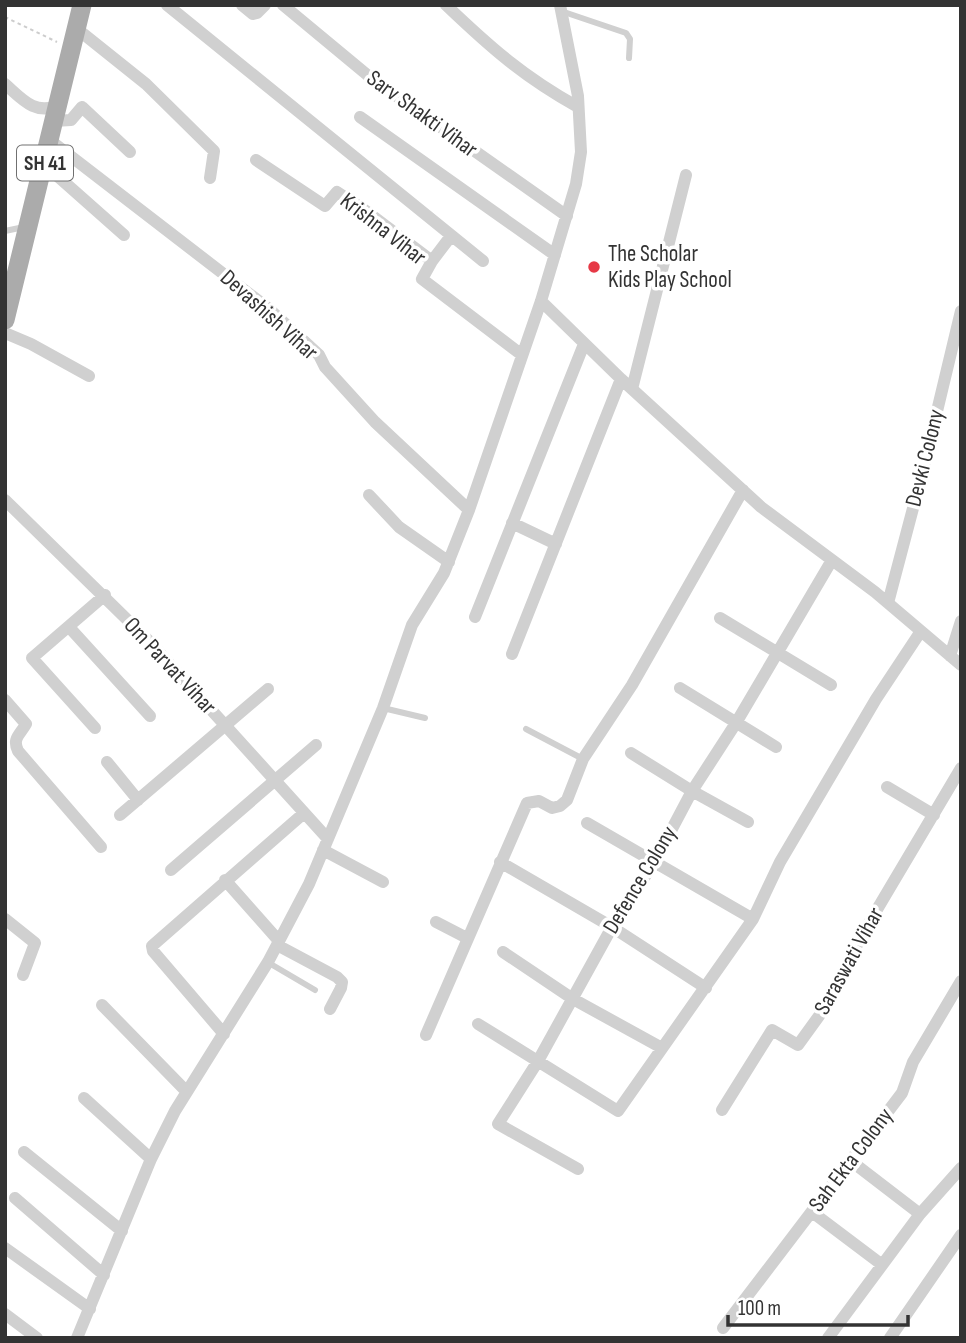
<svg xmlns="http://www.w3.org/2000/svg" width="966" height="1343" viewBox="0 0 966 1343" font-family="'Sofia Sans Condensed',sans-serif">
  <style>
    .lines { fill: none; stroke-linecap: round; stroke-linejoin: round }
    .path { stroke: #cdcdcd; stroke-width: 2; stroke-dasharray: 3.5 3.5; stroke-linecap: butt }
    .lane { stroke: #d0d0d0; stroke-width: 6 }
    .street { stroke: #d0d0d0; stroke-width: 12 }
    .primary { stroke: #ababab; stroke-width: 19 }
    .poi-dot { fill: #e63946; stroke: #fff; stroke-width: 2.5 }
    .labels { text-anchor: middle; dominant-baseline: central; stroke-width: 7; stroke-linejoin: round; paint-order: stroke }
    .shield { fill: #fff; stroke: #707070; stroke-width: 2 }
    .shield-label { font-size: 21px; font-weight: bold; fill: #333 }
    .street-label { font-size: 23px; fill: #333; stroke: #fff }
    .poi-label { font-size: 23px; fill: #333; stroke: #fff; text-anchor: start }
  </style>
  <rect width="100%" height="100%" fill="#fff"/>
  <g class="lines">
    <path class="path" d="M5,17L57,42"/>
    <path class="lane" d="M561,11L626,33L630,39L629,58
      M5,231L24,227
      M383,708L425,718
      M526,729L583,759
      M269,963L315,990"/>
    <path class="street" d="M167,5L483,261
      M242,5L253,14L257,13L265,5
      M283,5L371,78L567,216
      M446,5C491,48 524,77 578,107
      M76,28L146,84L214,151L210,178
      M5,84C21,98 35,116 58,105
      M360,117L555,255
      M54,121L71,120L82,107L130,152
      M51,141L269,309L319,355L325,367L375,422L469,510
      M256,160L325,206L337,192L366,211L432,261L422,279L522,355
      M45,165L124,235
      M432,261L451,236
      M541,301L621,379L761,507L875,592L961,665
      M5,333L31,344L89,376
      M632,389L686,175
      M369,495L399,527L449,562
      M5,500L148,640L328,839
      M512,523L556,544
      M888,603L921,478L961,311
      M475,617L584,344
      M720,618L831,685
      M69,627L150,716
      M512,654L621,379
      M950,656L961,621
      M680,688L776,747
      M5,700L26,724C20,735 12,738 18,751L101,847
      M95,728L32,658L105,595
      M631,753L692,791L748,822
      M107,762L138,800
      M887,787L934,815
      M120,815L268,689
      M587,823L753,919
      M323,850L383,882
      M500,862L612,927L706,988
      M171,870L316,745
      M225,880L279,941
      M5,919L35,943L23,975
      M436,922L467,938
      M277,945L337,977L342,982L341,988L330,1009
      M503,952L573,999L662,1048
      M102,1005L186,1091
      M478,1024L618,1111L753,919L780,862L876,699L921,631
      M224,1034L153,951L152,946L303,814
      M426,1035L527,803L539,801L552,808L560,806L567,800L583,759L632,685L743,490
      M84,1098L151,1159
      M722,1110L772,1030L798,1045L819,1016L866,928L961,768
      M24,1152L122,1231
      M851,1161L920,1214
      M578,1169L498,1124L538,1061L612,927L655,861L692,791L736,723L832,560
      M15,1198L104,1275
      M812,1212L881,1264
      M5,1248L90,1309
      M5,1314L37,1338
      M723,1328L902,1093L913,1062L961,981
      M77,1338L151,1159L175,1111L268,962L309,884L383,708L412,625L444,573L469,510L541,301L576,184L581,152L578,96L560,5
      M828,1338L920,1214L961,1168
      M890,1338L961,1235"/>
    <path class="primary" d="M5,320L82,5"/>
  </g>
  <circle class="poi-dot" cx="594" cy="267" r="7"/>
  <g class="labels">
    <rect class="shield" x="17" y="145.5" width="56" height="35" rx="5"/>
    <g class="shield-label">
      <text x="45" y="163">SH 41</text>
    </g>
    <g class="street-label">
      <text transform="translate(422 114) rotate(36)">Sarv Shakti Vihar</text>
      <text transform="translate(383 229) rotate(38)">Krishna Vihar</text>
      <text transform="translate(269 315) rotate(42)">Devashish Vihar</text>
      <text transform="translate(925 458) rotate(-76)">Devki Colony</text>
      <text transform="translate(170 666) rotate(47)">Om Parvat Vihar</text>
      <text transform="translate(640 880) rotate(-59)">Defence Colony</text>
      <text transform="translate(849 961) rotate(-61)">Saraswati Vihar</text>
      <text transform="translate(851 1160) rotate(-53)">Sah Ekta Colony</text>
    </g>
    <g class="poi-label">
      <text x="608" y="254">The Scholar<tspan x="608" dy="26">Kids Play School</tspan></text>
    </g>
  </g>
  <rect width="966" height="1343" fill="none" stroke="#333333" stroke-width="14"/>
  <path d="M728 1315v10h180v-10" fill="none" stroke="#333333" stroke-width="3.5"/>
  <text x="738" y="1315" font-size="21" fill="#333333" stroke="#ffffff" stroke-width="5" paint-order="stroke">100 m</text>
</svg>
